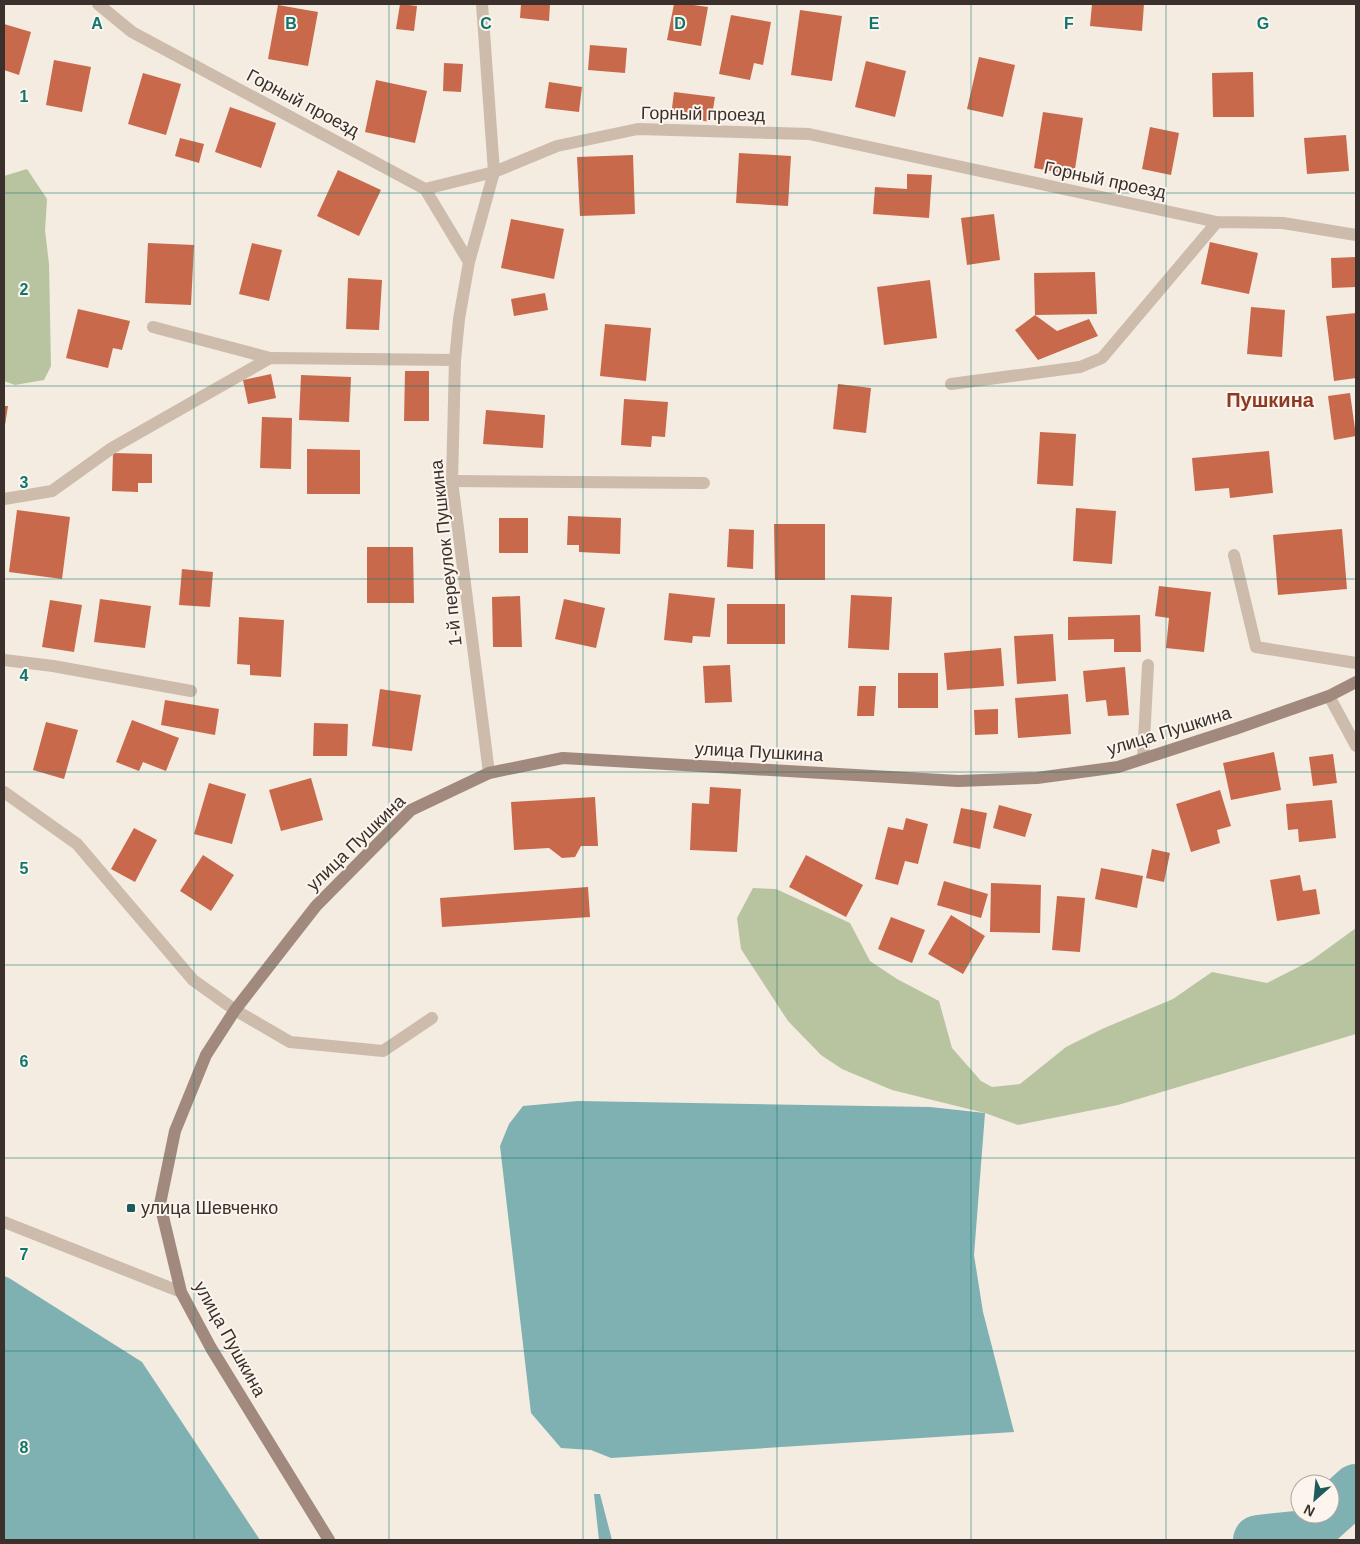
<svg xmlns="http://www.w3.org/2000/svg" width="1360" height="1544" viewBox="0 0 1360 1544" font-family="Arial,sans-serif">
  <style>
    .green { fill: #b8c4a0 }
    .water { fill: #7fb0b2 }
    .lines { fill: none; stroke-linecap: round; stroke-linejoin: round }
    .river { stroke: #7fb0b2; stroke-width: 50 }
    .building { fill: #c8694b }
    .lane { stroke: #cdbbac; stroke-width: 12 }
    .street { stroke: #cdbbac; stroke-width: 12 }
    .secondary { stroke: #a18a7d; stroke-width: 12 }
    .grid { fill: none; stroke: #0f766e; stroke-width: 1; stroke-opacity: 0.55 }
    .poi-dot { fill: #1f5a5e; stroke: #fbf5ee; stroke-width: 2 }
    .labels { text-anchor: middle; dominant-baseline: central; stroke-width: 4; stroke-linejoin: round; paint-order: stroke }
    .street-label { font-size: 18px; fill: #3b302b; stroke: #fbf5ee }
    .poi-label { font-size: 18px; fill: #3b302b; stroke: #fbf5ee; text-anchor: start }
    .quarter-label { font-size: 20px; font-weight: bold; fill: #8c3b22; stroke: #fbf5ee }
    .grid-label { font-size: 16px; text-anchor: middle; font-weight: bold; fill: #0f766e; stroke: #fbf5ee; stroke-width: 4; stroke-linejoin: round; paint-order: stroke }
  </style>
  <rect width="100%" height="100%" fill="#f4ebe1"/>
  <path class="green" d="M27,169L47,199L45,230L49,264L51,366L44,380L15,385L4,381V176Z
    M753,888L776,889L850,923L870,961L897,979L939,1001L952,1048L981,1081L992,1087L1020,1084L1066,1047L1102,1029L1173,999L1212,972L1267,983L1312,960L1356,928V1034L1118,1105L1018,1125L985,1113L892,1090L842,1069L821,1055L788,1021L741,949L737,918Z"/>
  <path class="water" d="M578,1101L930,1107L985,1113L974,1255L983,1312L1014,1432L611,1458L591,1450L561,1448L531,1413L500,1146L509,1124L523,1106Z
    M4,1276L9,1278L142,1362L260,1540H4Z
    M594,1494H600L612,1540H599Z"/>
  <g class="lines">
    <path class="river" d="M1258,1540L1305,1535L1356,1489"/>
  </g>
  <path class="building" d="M400,4L417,6L414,31L396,29Z
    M521,4H550L549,21L520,18Z
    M674,4H686L708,7L701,46L667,40Z
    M1092,4H1144L1142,31L1090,26Z
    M278,5L318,12L308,66L268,59Z
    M800,10L842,16L832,81L791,75Z
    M731,15L771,22L763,65L754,63L750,80L719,74Z
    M4,24L31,32L19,75L4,70Z
    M590,45L627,48L625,73L588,70Z
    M979,57L1015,65L1003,117L967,109Z
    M54,60L91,67L82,112L46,105Z
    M866,61L906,71L895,117L855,107Z
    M444,63L463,64L461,92L443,91Z
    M1253,72L1254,117H1213L1212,73Z
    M143,73L181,84L166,135L128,124Z
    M376,80L427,91L415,143L365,132Z
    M549,82L582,87L579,112L545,108Z
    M674,92L715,97L711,122L671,116Z
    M230,107L276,123L261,168L215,152Z
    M1043,112L1083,118L1074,175L1034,168Z
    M1150,127L1179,133L1171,175L1142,169Z
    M1346,135L1349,171L1307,174L1304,138Z
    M180,138L204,144L199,163L175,156Z
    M739,153L791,156L788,206L736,203Z
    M633,155L635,214L580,216L577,157Z
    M338,170L381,190L359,236L317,216Z
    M907,174L932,175L929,218L873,214L875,187L907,189Z
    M994,214L1000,260L967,265L961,218Z
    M511,219L564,229L554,279L501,268Z
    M1210,242L1258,253L1249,294L1201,284Z
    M148,243L194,245L191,305L145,303Z
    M252,243L282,250L269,301L239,294Z
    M1356,257V287L1332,288L1331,258Z
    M1095,272L1097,314L1035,315L1034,273Z
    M348,278L382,280L379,330L346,329Z
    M930,280L937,338L884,345L877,287Z
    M545,293L548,310L514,316L511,299Z
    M1251,307L1285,310L1282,357L1247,354Z
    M78,309L130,321L122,350L113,348L108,368L66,358Z
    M1356,313V378L1334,381L1326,316Z
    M1035,315L1057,331L1089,319L1098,336L1038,360L1015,330Z
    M605,324L651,328L646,381L600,376Z
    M405,371H429V421H404Z
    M271,374L276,398L248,404L243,380Z
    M301,375L351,377L349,422L299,420Z
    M838,384L871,388L866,433L833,429Z
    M1350,393L1356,436L1334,440L1328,396Z
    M624,399L668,402L665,437L652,436L651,447L621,445Z
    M4,406H8L5,425H4Z
    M486,410L545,415L543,448L483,444Z
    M262,417L292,418L291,469L260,468Z
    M1040,432L1076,434L1073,486L1037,484Z
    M307,449L360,450V494H307Z
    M1269,451L1273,493L1230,498L1229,488L1195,491L1192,458Z
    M113,453L152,454V483H138V492L112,491Z
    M1076,508L1116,511L1112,564L1073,561Z
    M17,510L70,517L62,579L9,572Z
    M568,516L621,518L620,554L579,552V545H567Z
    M499,518H528V553H499Z
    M774,524H825V580H775Z
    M729,529L754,530L753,569L727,567Z
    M1342,529L1347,589L1278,595L1273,535Z
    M367,547H413L414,603H367Z
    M182,569L213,572L210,607L179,605Z
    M1159,586L1211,592L1204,652L1166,648L1169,618L1155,616Z
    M669,593L715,598L710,637L693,636L692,643L664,640Z
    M851,595L892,597L889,650L848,648Z
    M520,596L522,647H493L492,597Z
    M100,599L151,606L145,648L94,642Z
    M564,599L605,608L596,648L555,639Z
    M50,600L82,605L74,652L42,647Z
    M727,604H785V644H727Z
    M1140,615L1141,652H1114V639L1068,640V617Z
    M239,617L284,620L281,677L250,675V665L237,664Z
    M1053,634L1056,681L1017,684L1014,636Z
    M1001,648L1004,686L947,690L944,653Z
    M730,665L732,702L705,703L703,666Z
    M1125,667L1129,715L1108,716L1106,700L1086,702L1083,671Z
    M898,673H938V708H898Z
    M859,686H876L874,716H857Z
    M380,689L421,695L412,751L372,746Z
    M1068,694L1071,734L1018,738L1015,698Z
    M165,700L219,709L215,735L161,725Z
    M998,709V734L975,735L974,710Z
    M132,720L179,738L166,771L143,762L139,771L116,762Z
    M46,722L78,730L64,779L33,770Z
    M314,723L348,724L347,756H313Z
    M1274,752L1281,790L1231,800L1223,763Z
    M1333,754L1337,783L1313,786L1309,757Z
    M311,778L323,820L281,831L269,790Z
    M209,783L246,794L232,844L194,834Z
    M710,787L741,789L737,852L690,850L692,803L709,804Z
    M1220,790L1231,826L1217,830L1220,843L1191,852L1176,804Z
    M595,797L598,846H581L575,857L562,858L549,848L514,850L511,802Z
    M1332,800L1336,838L1299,842L1298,829L1288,830L1286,804Z
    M999,805L1032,814L1025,837L993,828Z
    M961,808L987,813L980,849L953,843Z
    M906,818L928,824L918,864L905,861L898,885L875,879L888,827L903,830Z
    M134,828L157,840L135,882L111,869Z
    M1152,849L1170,853L1164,882L1146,878Z
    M203,855L234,875L211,911L180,891Z
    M806,855L863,885L846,917L789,887Z
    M1101,868L1143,876L1137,908L1095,899Z
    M1300,875L1303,891L1316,889L1320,914L1277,921L1270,880Z
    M944,881L988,894L981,918L937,905Z
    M991,883L1041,885L1040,933L990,932Z
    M588,887L590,917L442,927L440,898Z
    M1057,896L1085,898L1080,952L1052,950Z
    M951,915L985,936L963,974L928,954Z
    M891,917L925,930L912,963L878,949Z"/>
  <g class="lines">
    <path class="lane" d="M153,327L270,358
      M452,481L704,483
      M1234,555L1256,647L1356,663
      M4,660L53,666L191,691
      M1143,759L1148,665
      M235,1010L290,1042L383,1051L432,1018"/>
    <path class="street" d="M98,4L132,32L425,189L494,172L557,146L638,129L809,134L1217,222L1283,223L1356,235
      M482,4L494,172L469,262L459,319L455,360L452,481L489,773
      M425,189L469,262
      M951,384L1080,367L1102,358L1217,222
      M4,499L52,491L112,448L270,358L455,360
      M1329,696L1356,746
      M4,792L77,844L193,980L235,1010
      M4,1222L181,1292"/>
    <path class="secondary" d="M329,1540L211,1348L181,1292L160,1204L175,1131L206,1055L235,1010L316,906L411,810L489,773L563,758L958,781L1037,778L1118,767L1235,729L1329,696L1356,682"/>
  </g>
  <path class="grid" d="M194,4V1540M389,4V1540M583,4V1540M777,4V1540M971,4V1540M1166,4V1540M4,193H1356M4,386H1356M4,579H1356M4,772H1356M4,965H1356M4,1158H1356M4,1351H1356"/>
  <rect class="poi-dot" x="126" y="1203" width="10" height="10" rx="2.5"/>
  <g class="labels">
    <g class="street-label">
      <text transform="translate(303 103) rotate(28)">Горный проезд</text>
      <text transform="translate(703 114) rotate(1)">Горный проезд</text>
      <text transform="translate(1105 180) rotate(12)">Горный проезд</text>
      <text transform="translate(446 553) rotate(-96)">1-й переулок Пушкина</text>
      <text transform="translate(1169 731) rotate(-17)">улица Пушкина</text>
      <text transform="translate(759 752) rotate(3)">улица Пушкина</text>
      <text transform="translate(356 843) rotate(-44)">улица Пушкина</text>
      <text transform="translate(230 1339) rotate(61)">улица Пушкина</text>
    </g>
    <g class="poi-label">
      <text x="141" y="1208">улица Шевченко</text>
    </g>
    <g class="quarter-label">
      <text x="1270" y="400">Пушкина</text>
    </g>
  </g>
  <g class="grid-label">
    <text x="97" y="29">A</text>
    <text x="291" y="29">B</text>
    <text x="486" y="29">C</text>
    <text x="680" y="29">D</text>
    <text x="874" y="29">E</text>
    <text x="1069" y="29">F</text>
    <text x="1263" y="29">G</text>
    <text x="24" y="102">1</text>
    <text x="24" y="295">2</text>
    <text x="24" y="488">3</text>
    <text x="24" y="681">4</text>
    <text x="24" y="874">5</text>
    <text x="24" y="1067">6</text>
    <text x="24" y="1260">7</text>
    <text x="24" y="1453">8</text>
  </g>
  <rect width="1360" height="1544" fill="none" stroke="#3b302b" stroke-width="10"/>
  <g transform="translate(1315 1499) rotate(207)"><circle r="24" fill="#fbf5ee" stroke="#aea6a0"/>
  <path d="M0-4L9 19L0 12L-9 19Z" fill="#1f5a5e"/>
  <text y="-8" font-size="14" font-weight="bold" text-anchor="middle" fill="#3b302b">N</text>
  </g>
</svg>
